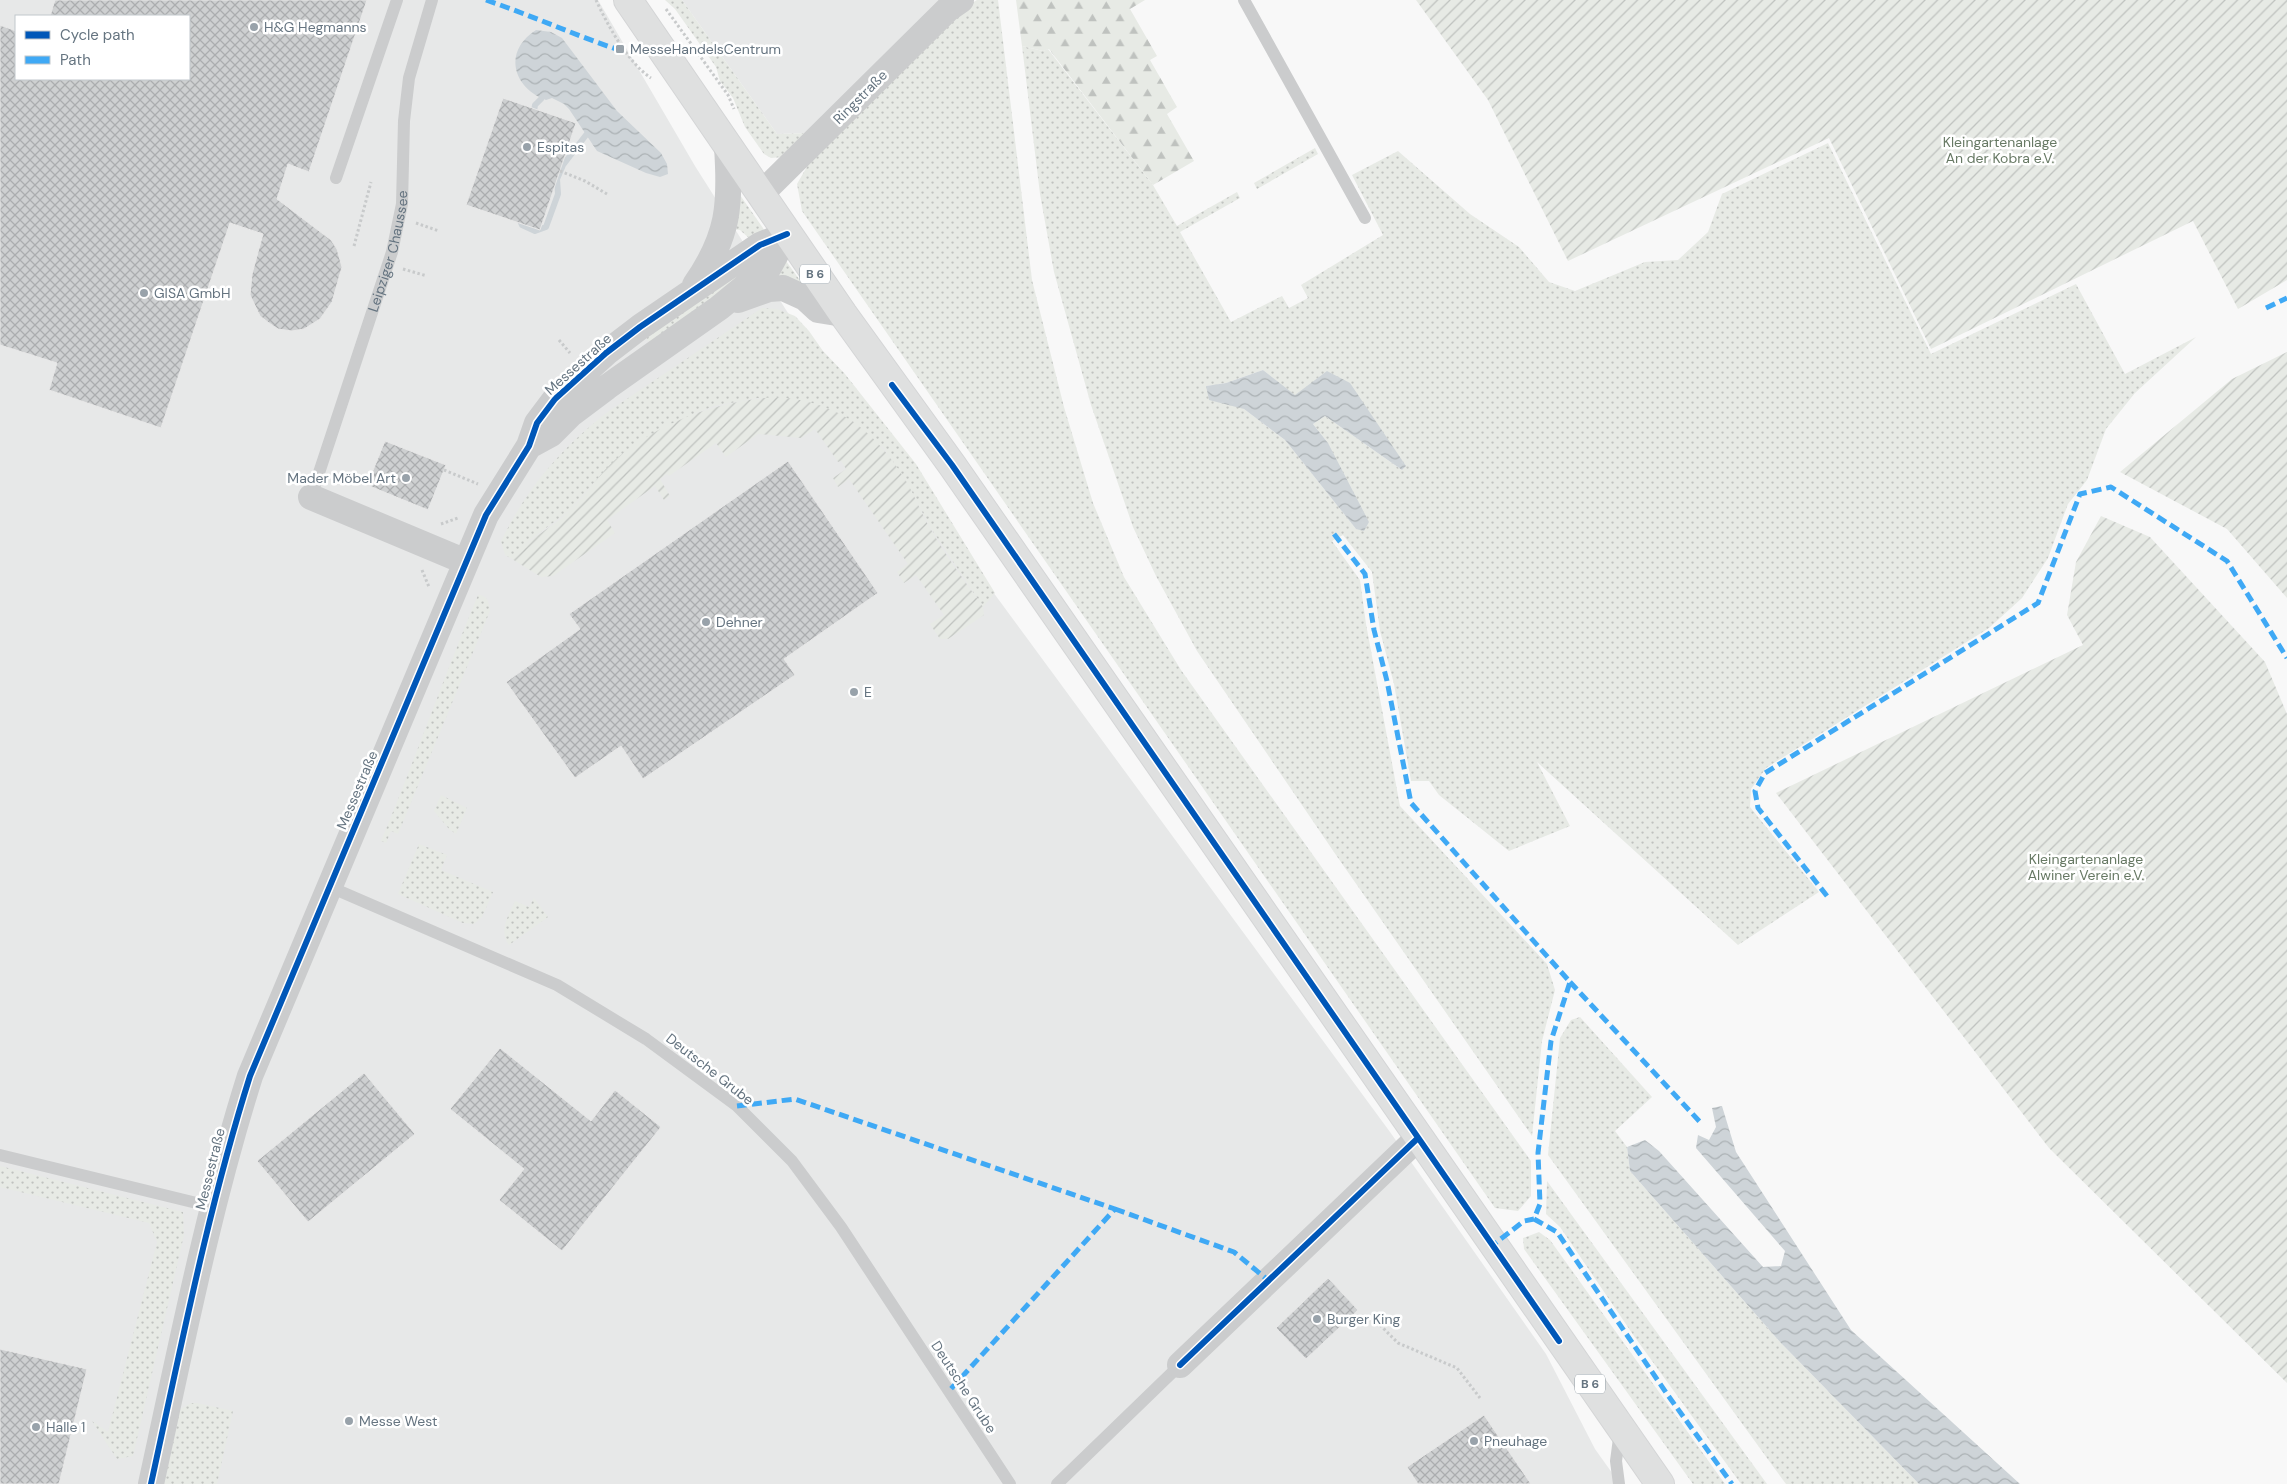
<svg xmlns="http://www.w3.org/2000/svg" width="2287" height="1484" viewBox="0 0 2287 1484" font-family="'DM Sans',sans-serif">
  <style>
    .built { fill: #e7e8e8; fill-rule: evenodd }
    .grass { fill: url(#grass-dots); fill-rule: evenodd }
    .forest { fill: url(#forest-firs) }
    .garden { fill: url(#garden-furrows) }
    .water { fill: url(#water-waves) }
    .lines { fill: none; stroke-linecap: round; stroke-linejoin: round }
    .stream { stroke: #ced4d8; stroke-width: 6 }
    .building { fill: url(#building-cross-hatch); stroke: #e8e8e8 }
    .primary-casing { stroke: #d4d5d6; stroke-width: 30 }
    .path { stroke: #c8cacb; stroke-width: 3; stroke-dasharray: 2.5 2.5; stroke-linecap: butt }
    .lane { stroke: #cbcccd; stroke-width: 12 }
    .street { stroke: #cbcccd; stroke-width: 26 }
    .primary { stroke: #dfe0e0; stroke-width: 28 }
    .quiet { stroke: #3fa9f5; stroke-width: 5; stroke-dasharray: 10 5; stroke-linecap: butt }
    .cycleway-casing { stroke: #fff; stroke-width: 9 }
    .cycleway { stroke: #0057b8; stroke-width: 6 }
    .poi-dot { fill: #98a2aa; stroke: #fff; stroke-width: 2 }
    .labels { text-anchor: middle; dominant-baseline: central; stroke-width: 5; stroke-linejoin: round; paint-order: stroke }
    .shield { fill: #fff; stroke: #939ea6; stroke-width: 1 }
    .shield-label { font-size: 12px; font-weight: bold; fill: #657480 }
    .poi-label { font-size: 14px; fill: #657480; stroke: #fff; text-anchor: start }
    .street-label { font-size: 14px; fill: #657480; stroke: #fff }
    .park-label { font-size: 14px; fill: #677964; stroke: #fff }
  </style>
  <defs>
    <pattern id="grass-dots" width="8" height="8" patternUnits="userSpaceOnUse" patternTransform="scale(1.25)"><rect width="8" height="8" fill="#e7eae5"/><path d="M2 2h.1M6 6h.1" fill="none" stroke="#bfc2bf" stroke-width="1.8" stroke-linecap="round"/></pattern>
    <pattern id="forest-firs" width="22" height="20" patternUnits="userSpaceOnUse" patternTransform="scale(1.25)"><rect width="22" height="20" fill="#e7eae5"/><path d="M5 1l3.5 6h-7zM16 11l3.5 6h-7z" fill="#bfc2bf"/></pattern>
    <pattern id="garden-furrows" width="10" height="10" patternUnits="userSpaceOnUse" patternTransform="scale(1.25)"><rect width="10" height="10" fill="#e7eae5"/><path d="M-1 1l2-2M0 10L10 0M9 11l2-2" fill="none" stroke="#bfc2bf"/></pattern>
    <pattern id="water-waves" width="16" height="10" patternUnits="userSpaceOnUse" patternTransform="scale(1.25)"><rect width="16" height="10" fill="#ced4d8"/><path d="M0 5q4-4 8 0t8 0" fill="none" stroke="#abb1b4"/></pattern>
    <pattern id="building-cross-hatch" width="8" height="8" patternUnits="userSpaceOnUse" patternTransform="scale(1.25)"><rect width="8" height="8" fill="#ced0d1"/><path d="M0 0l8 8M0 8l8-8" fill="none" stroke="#abadaf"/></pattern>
  </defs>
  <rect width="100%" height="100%" fill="#f8f8f8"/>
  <path class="built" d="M0,0H598L695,166L788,313L1390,1132L1546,1354L1595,1449L1620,1484H0ZM16,16H189V79H16Z
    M682,0H943L811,133L777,134Z"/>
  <path class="grass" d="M665,0H682L777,134L811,133L782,157L771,158L764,154L745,127L733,98L720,81L716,67L675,9Z
    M977,0H998L1032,280L1064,407L1093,503L1124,577L1181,670L1531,1161V1196L1518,1211L1495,1208L802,211L797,184L809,163L965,7Z
    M1022,46L1043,51L1048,49L1153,185L1177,226L1237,192L1240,198L1180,232L1231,322L1282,296L1289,308L1308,298L1301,285L1383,235L1352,175L1398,151L1470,214L1519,247L1549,282L1575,291L1645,262L1678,260L1708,232L1722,194L1828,143L1931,354L2076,284L2125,374L2196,337L2135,393L2106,429L2087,480L2068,504L2048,558L2022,598L1989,628L1766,768L1751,789L1750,807L1819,892L1738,945L1537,762L1570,826L1509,851L1439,795L1429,781H1411L1394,684L1380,631L1372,572L1343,535L1332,541L1360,580L1366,624L1400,806L1547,964L1555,990L1542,1041L1532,1136L1336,855L1197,651L1156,576L1133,527L1091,405L1054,272L1040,194ZM1263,370L1295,396L1406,466L1402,470L1325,416L1313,424L1328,443L1356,529L1285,440L1244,409L1206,386L1226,383Z
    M1315,148L1318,154L1257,189L1254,183Z
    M740,195L765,231L751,240L740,230L733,229Z
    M786,261L807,290L772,271Z
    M746,266L750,273L650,342L647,340L646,336Z
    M762,308L777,309L795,316L809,331L823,351L845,374L916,464L995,593L983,607L930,527L906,481L883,447L758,398L714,406L694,414L649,437L629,450L606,469L569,511L530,540L512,559L505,555L501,541C528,487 561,448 609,411Z
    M478,595C488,595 489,603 490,611L398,834L391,831L386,843L381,841C415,760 444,676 478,595Z
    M441,795L467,808L456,834L449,829L434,811Z
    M419,844L447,855L441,870L493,892L482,917L474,924L463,923L398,894Z
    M534,898L548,917L509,945C498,930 509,915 515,901L529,907Z
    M1580,1017L1652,1097L1615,1131L1627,1147L1630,1171L1780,1342L1919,1484H1786L1772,1465L1548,1155L1560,1038L1571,1020Z
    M0,1166L183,1212L184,1235L133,1456L117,1459L92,1421L108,1432L157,1242L149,1223L0,1187Z
    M1547,1181L1767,1484H1741L1634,1336L1560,1227L1546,1214Z
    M1539,1232L1550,1240L1725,1484H1693L1524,1249L1523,1238Z
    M191,1403H197L233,1411L217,1484H162L178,1415L181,1409Z"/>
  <path class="forest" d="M1016,0H1145L1130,9L1157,56L1150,60L1177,107L1167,114L1194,161L1153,185L1049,49L1043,51L1022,46Z"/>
  <path class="garden" d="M1416,0H2287V280L2238,309L2193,221L1931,349L1829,138L1568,261L1488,100Z
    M2287,352V598L2227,529L2120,472L2232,379Z
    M778,397C838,402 875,430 906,481C915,496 921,513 930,528C946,556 965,581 983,607L984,615L948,639H940L930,624L944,615L916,575L904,583L897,572L908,564L849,479L838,487L833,478L846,469L841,461L838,462L815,429L801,438L758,434L726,457L716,443L669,476L667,474L660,479L670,496L664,500L655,486L607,520L615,533L553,576L541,577L512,559C527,539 549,530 567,513C585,497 598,475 616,459C661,421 720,400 778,397Z
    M2101,516L2150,537L2265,662L2287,714V1383L2049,1148L1776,793L2083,645L2067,615L2076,562Z"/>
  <path class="water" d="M536,30L551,32L562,38L617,111L661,153L667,164L668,174L660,177L646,173L597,151L569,109L564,104L552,98L546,100C512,87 503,51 536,30Z
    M1263,370L1295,395L1327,371L1350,383L1406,466L1402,470L1325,416L1313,424L1328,443L1369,522L1364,531L1356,529L1285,440L1244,409L1209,400L1206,386L1226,383Z
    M1722,1106L1736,1152L1851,1330L2020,1484H1919L1780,1342L1630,1171L1627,1147L1645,1140L1659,1151L1763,1267L1781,1266L1785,1251L1696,1148L1698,1135L1709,1140L1716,1127L1712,1108Z"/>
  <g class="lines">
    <path class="stream" d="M533,117L535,105L541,99
      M518,216L522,225L535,231L546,227L558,194L557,179L563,165L586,135"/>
  </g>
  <path class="building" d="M55,0H367L309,172L288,164L277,199L331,240L337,249L342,267L332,302L320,319L304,329L292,331L278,329L269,323L260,316L250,295L252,274L263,234L230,223L161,428L49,390L57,363L0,345V25L16,31V79H189V16H50Z
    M503,98L576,123L540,230L466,205Z
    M385,441L446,465L428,510L367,485Z
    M788,461L878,593L784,659L795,675L643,779L621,746L575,778L506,682L580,629L569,614Z
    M500,1048L591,1121L615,1090L661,1127L562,1251L499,1200L524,1169L450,1109Z
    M364,1073L415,1134L308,1222L257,1161Z
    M1328,1278L1358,1310L1306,1359L1276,1328Z
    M0,1349L87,1369L59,1484H0Z
    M1484,1415L1531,1484H1418L1407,1467Z"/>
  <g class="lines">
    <defs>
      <path id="primary" d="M628,0L843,314L952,465L1660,1484"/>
    </defs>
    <use href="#primary" class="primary-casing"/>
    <path class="path" d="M596,0C607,24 628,63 651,78
      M666,9L728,95L734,109
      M560,171L585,181L607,194
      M416,223L439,231
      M354,246L371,182
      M403,269L427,276
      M559,340L570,353
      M444,470L478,484
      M441,524L458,518
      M422,570L429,587
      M1380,1325L1398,1343L1457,1368L1480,1398"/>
    <g class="lane">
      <path d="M1244,0L1365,218"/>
      <path d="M336,178L397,0"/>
      <path id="s1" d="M311,497L392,252L402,204L404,121L409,78L432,0"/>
      <path d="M330,887L557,985L646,1039L737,1106L792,1161L841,1227L1010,1484"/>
      <path d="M0,1155L213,1207"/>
      <path d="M1057,1484L1180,1365"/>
      <path d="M1619,1484L1616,1461L1620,1431"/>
    </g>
    <path class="street" d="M760,195L948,9L961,0
      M695,285C729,236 731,205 727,147
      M738,300L769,289L783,288L805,298L818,310L843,314
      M529,446L551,434L571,414L607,387L719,308L769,267L787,234
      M311,497L466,562
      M1180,1365L1418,1138
      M151,1484C181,1347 208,1209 250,1076L486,515L529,446L537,423L555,399L606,353L640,327L760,245L787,234"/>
    <use href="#primary" class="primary"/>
    <path class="quiet" d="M486,0C530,15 572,34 616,49L623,45
      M2266,308L2287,298
      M1334,534L1365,574L1374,630L1387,681L1411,803L1570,982L1551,1041L1538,1153L1540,1204L1534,1219L1524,1221L1493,1245
      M1827,896L1758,808L1755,791L1765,773L2038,603L2080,494L2111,487L2227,561L2287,658
      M1570,982L1701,1123
      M737,1106L795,1099L1115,1209L949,1391
      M1115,1209L1234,1252L1269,1281
      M1534,1219L1557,1232L1667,1394L1732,1484"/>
    <defs>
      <path id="cycleway" d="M892,385L952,465L1559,1341
        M1180,1365L1418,1138
        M151,1484C181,1347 208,1209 250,1076L486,515L529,446L537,423L555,399L606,353L640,327L760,245L787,234"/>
    </defs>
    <use href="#cycleway" class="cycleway-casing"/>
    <use href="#cycleway" class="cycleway"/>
  </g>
  <g class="poi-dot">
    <circle cx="254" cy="27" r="5"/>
    <rect x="615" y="44" width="10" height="10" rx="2.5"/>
    <circle cx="527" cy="147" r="5"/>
    <circle cx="144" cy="293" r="5"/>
    <circle cx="406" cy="478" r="5"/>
    <circle cx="706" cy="622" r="5"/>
    <circle cx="854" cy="692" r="5"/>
    <circle cx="1317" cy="1319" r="5"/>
    <circle cx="349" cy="1421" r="5"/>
    <circle cx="36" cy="1427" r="5"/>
    <circle cx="1474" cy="1441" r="5"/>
  </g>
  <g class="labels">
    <g class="shield">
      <rect x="800" y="264.5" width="30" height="19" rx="4"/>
      <rect x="1575" y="1374.5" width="30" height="19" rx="4"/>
    </g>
    <g class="shield-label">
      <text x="815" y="274">B 6</text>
      <text x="1590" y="1384">B 6</text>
    </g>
    <g class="poi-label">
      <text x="264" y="27">H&amp;G Hegmanns</text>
      <text x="630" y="49">MesseHandelsCentrum</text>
      <text x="537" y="147">Espitas</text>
      <text x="154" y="293">GISA GmbH</text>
      <text x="396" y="478" text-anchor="end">Mader Möbel Art</text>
      <text x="716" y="622">Dehner</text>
      <text x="864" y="692">E</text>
      <text x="1327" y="1319">Burger King</text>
      <text x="359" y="1421">Messe West</text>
      <text x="46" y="1427">Halle 1</text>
      <text x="1484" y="1441">Pneuhage</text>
    </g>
    <g class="street-label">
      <text transform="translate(860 97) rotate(-45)">Ringstraße</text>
      <text stroke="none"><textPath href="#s1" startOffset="258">Leipziger Chaussee</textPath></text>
      <text transform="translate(578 364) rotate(-42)">Messestraße</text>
      <text transform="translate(357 790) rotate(-67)">Messestraße</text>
      <text transform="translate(710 1069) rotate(38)">Deutsche Grube</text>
      <text transform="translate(210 1169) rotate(-76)">Messestraße</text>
      <text transform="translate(964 1387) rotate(57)">Deutsche Grube</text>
    </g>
    <g class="park-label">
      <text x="2000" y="142">Kleingartenanlage<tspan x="2000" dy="16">An der Kobra e.V.</tspan></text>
      <text x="2086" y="859">Kleingartenanlage<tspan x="2086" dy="16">Alwiner Verein e.V.</tspan></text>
    </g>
  </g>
  <rect x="15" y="15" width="175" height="65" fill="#ffffff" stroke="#c1c7cc"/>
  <rect x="25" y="31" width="25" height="8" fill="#0057b8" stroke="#c1c7cc"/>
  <text x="60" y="40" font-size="15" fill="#657480">Cycle path</text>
  <rect x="25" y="56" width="25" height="8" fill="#3fa9f5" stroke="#c1c7cc"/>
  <text x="60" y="65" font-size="15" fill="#657480">Path</text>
</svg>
